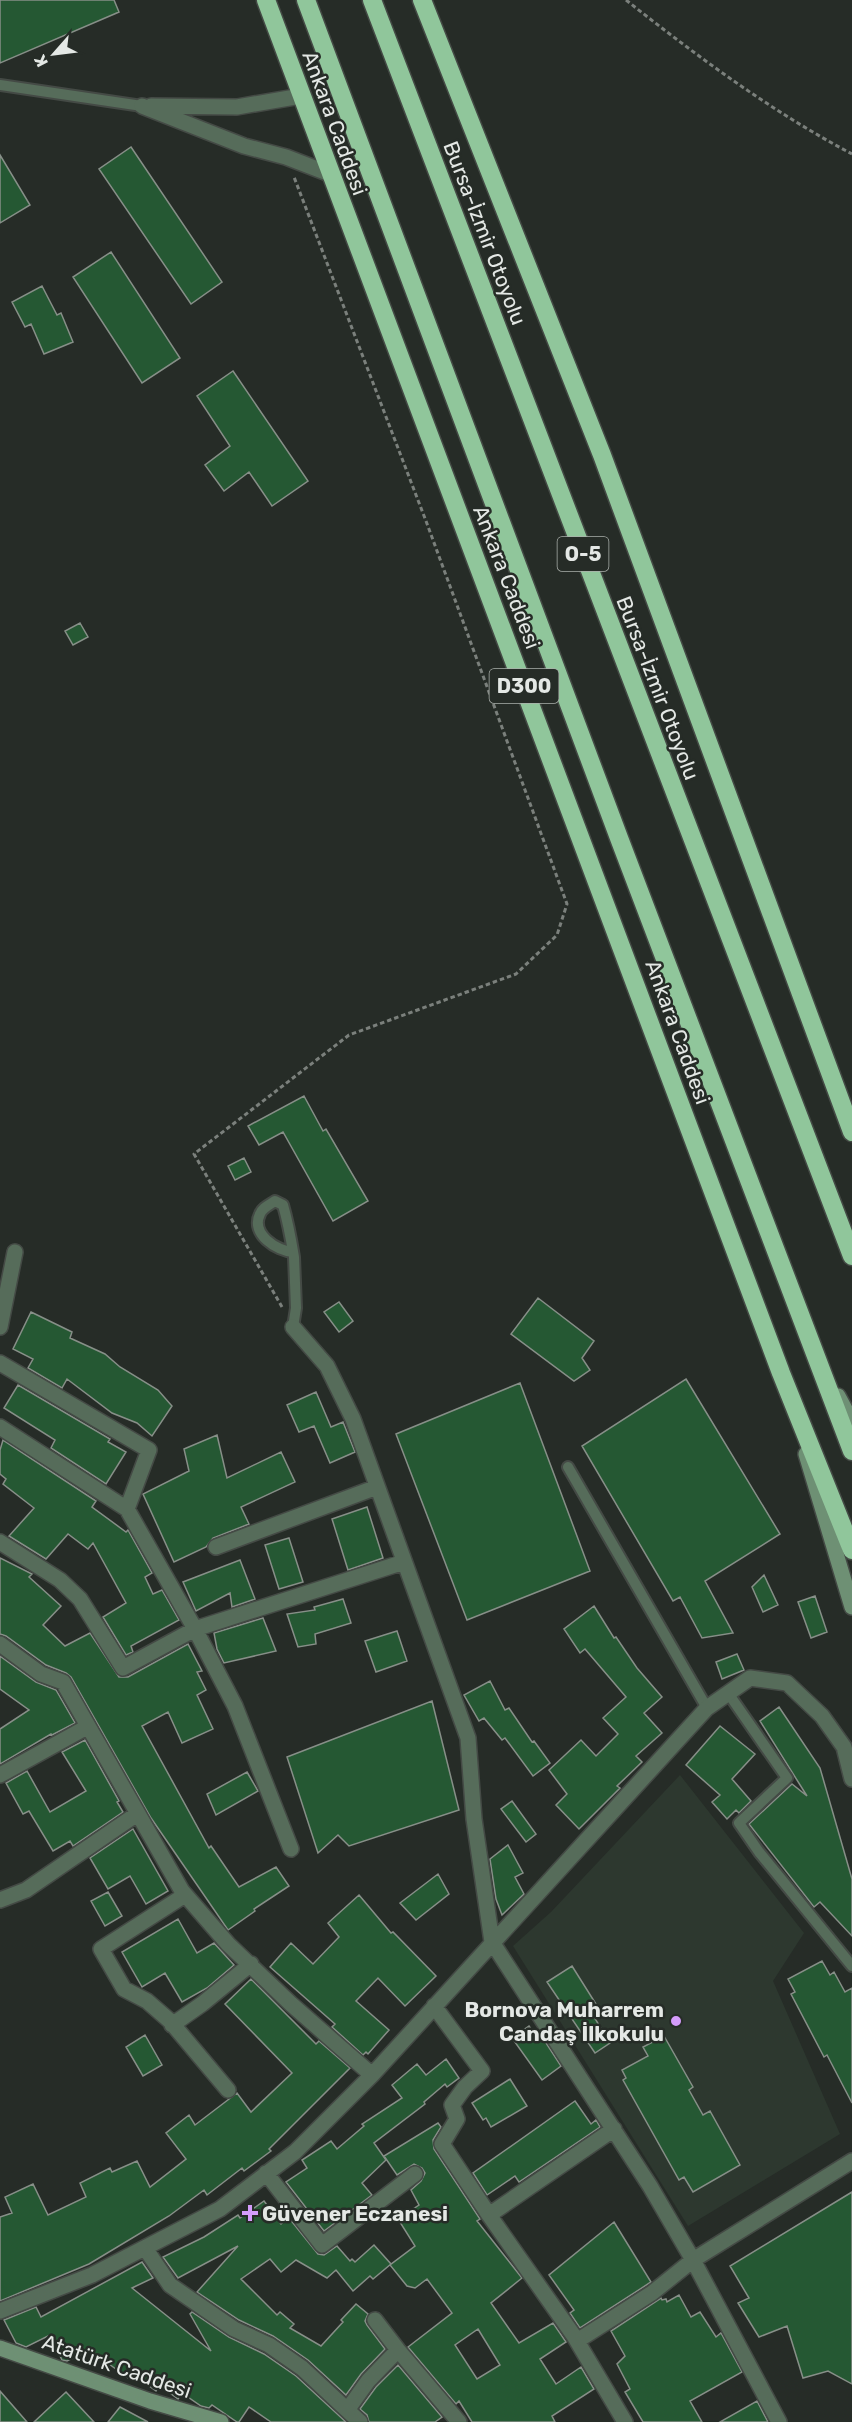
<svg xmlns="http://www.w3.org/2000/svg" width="852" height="2422" viewBox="0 0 852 2422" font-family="Rubik,sans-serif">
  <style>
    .built { fill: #2d382f }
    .building { fill: #255833; stroke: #878f88; stroke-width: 1.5; fill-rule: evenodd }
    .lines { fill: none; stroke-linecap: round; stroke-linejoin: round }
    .lane-casing { stroke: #444a45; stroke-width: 14 }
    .street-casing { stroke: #444a45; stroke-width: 18 }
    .secondary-casing { stroke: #444a45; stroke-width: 18 }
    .highway-casing { stroke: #444a45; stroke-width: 21 }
    .path { stroke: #7b807c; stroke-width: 3; stroke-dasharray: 4.5 3; stroke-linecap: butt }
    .lane { stroke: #566c5a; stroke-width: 10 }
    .street { stroke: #566c5a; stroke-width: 15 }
    .secondary { stroke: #6e9074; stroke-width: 15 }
    .highway { stroke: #90c69b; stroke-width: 18 }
    .poi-dot { fill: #d49cfb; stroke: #262c27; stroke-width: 2 }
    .labels { text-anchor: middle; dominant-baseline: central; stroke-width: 5; stroke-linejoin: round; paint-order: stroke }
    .shield { fill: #262c27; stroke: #abb0ac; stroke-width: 1.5 }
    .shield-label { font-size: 20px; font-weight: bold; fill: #e4e8e5 }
    .street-label { font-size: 21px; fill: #e4e8e5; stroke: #262c27 }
    .poi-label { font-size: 21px; font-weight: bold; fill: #e4e8e5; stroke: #262c27; text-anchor: end }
  </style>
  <rect width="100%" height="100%" fill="#262c27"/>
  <path class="built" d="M680,1775L804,1933L773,1981L840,2134L688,2226L513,1946L551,1912Z"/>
  <path class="building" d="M0,0H114L119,12L0,63Z
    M131,147L222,282L191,304L99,169Z
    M0,155L30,205L0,223Z
    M111,252L180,358L142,383L73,277Z
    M42,286L57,315L61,313L73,342L44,354L31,324L25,327L12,302Z
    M233,371L308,481L272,506L249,472L224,491L205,465L230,446L197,396Z
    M80,623L88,637L73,645L65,631Z
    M304,1096L323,1131L326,1129L368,1201L333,1221L283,1132L259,1145L248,1126Z
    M244,1158L251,1172L235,1180L228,1166Z
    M538,1298L594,1341L582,1358L590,1370L574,1381L511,1334Z
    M339,1302L353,1321L339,1332L324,1312Z
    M31,1312L72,1332L70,1338L105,1354L120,1367L158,1390L172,1406L152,1436L137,1423L112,1413L67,1379L62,1388L28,1368L33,1359L13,1349Z
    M686,1379L780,1534L705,1581L733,1633L702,1638L680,1597L673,1601L582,1446Z
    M520,1383L590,1571L467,1620L396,1434Z
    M18,1385L110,1439L108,1442L126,1452L106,1484L51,1448L55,1440L4,1408Z
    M316,1392L331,1427L343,1422L355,1452L330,1463L314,1426L299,1432L287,1405Z
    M217,1435L227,1478L281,1452L295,1482L241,1507L249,1524L213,1538L206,1547L174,1562L143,1494L189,1471L184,1449Z
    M3,1440L96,1501L92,1507L126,1532L128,1530L152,1573L145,1577L153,1594L162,1590L179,1620L131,1646L133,1652L126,1655L103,1617L126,1603L93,1543L88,1549L68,1534L46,1559L9,1536L34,1508L3,1484L6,1479L0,1474V1450Z
    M367,1507L383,1558L348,1570L332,1519Z
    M289,1538L303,1582L279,1589L265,1545Z
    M0,1558L32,1574L29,1577L61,1606L43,1625L65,1646L90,1633L119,1677H128L188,1644L202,1671L197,1672L206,1690L197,1695L213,1729L182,1743L168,1712L142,1726L209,1848L211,1846L239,1887L276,1867L289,1886L254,1909L255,1911L228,1930L151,1818L71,1677L66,1673L46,1665L6,1636L0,1634Z
    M240,1560L255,1599L232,1607L230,1593L196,1611L183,1582Z
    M764,1575L778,1605L763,1612L752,1587Z
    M815,1596L827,1632L811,1638L798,1602Z
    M343,1599L351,1623L315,1634L316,1644L298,1647L287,1614L315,1610L314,1607Z
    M594,1606L614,1638L616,1637L637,1668L662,1697L644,1713L662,1733L636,1756L642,1762L617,1786L620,1788L579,1829L556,1805L567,1794L549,1770L581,1740L596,1756L618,1734L603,1718L626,1697L585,1649L580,1653L564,1629Z
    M263,1618L276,1651L224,1663L217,1649L214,1633Z
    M397,1631L407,1661L376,1672L365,1641Z
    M737,1654L744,1670L722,1679L716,1662Z
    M0,1656L36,1682L56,1690L75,1723L52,1735L51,1734L0,1764V1729L29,1710L0,1689Z
    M490,1681L505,1710L509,1708L532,1742L534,1741L550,1763L533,1776L505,1738L502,1740L484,1718L479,1721L464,1695Z
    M432,1701L459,1810L349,1846L338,1835L318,1853L287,1757Z
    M779,1707L820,1768L852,1879V1936L820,1902L814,1907L749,1824L792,1784L807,1796L760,1721Z
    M720,1726L755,1754L732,1779L751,1801L739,1813L736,1810L727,1819L712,1802L720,1795L686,1765Z
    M85,1740L119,1801L117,1802L123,1812L73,1846L70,1841L53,1851L29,1811L23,1814L6,1783L27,1771L50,1812L86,1791L62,1752Z
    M247,1772L258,1791L216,1815L207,1794Z
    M512,1801L536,1834L526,1842L501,1809Z
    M133,1829L168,1891L146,1904L130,1876L108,1889L90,1858Z
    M508,1845L523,1873L515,1877L524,1894L502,1915L496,1899L490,1859Z
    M438,1874L449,1894L416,1920L400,1903Z
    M108,1892L122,1916L105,1926L91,1901Z
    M359,1895L391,1933L393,1932L436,1976L405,2006L378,1978L356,2001L389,2030L368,2054L366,2052L363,2055L332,2027L335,2024L270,1967L291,1943L313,1964L339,1937L328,1923Z
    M178,1919L197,1953L214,1943L234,1965L207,1988L182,2002L165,1973L142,1987L122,1952Z
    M822,1961L830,1975L834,1972L845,1992L852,1988V2103L827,2055L824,2057L791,1994L795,1992L788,1979Z
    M572,1966L601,2012L594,2017L610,2043L595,2053L547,1982Z
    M251,1979L316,2044L319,2041L350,2068L269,2149L271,2151L244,2171L242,2168L207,2195L204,2190L169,2216L89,2264L0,2301V2217L12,2213L5,2197L33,2184L48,2215L86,2197L80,2183L110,2168L112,2172L137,2161L150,2187L186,2159L166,2133L189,2115L195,2125L237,2093L251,2112L292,2073L225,2004Z
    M529,2026L535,2035L539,2032L561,2066L542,2080L512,2038Z
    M145,2035L162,2065L143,2076L126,2047Z
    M664,2036L693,2087L689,2090L703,2115L710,2111L740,2165L693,2192L684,2177L679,2180L623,2080L626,2078L622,2070L648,2056L643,2047Z
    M446,2059L459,2078L447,2087L445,2084L424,2102L425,2104L374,2143L386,2160L362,2183L372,2195L324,2231L286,2182L307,2168L302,2160L331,2141L337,2149L364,2126L362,2124L402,2098L392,2085L417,2064L426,2075Z
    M510,2079L527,2106L491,2127L486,2118L483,2120L472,2103Z
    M575,2101L591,2124L596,2120L600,2127L519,2182L515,2176L487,2195L473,2173Z
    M438,2123L441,2127L433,2140L434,2149L480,2219L477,2221L522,2278L491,2303L519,2343L553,2323L566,2342L540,2359L556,2384L581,2367L594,2389L552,2416L555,2422H472L459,2401L456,2404L408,2347L452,2313L427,2279L415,2288L407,2286L390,2265L415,2246L398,2219L419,2205L411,2190L421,2181L425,2173L422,2168L414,2164L397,2175L384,2156ZM478,2329L500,2365L477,2379L455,2345Z
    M852,2192V2384L828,2371L803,2378L787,2326L759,2337L738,2303L749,2298L730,2266Z
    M264,2201L281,2224L289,2218L318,2254L324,2255L337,2246L350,2261L352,2259L355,2262L374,2245L391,2264L373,2279L370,2276L353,2291L336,2270L327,2278L296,2260L281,2272L270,2259L241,2279L277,2315L280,2312L294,2324L290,2328L321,2346L343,2322L341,2320L356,2304L368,2314L365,2321L367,2325L385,2349L361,2374L346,2395L308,2360L273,2336L239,2320L197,2292L238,2246L178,2278L163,2257L204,2237L238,2215L240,2218Z
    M614,2222L651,2282L580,2328L570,2313L574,2310L549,2275Z
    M142,2262L153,2278L132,2288L211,2351L190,2314L192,2312L229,2337L264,2354L296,2376L346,2422H271L249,2407L239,2422H237L212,2405L209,2408L201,2406L182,2393L178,2399L159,2385L156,2391L131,2373L128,2378L90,2350L67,2361L62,2360L50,2335L26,2347L16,2343L4,2320L36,2307L41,2317Z
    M679,2295L691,2317L700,2312L716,2337L721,2333L742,2372L690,2401L702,2422H643L625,2392L630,2389L617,2364L625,2356L611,2331L661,2298L662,2300L666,2299L667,2302Z
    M398,2365L442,2417L435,2422H369L367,2415L360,2409L376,2387Z
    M0,2391L27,2422H0Z
    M66,2392L94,2422H34Z
    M757,2401L768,2422H720Z
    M120,2407L148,2422H108Z"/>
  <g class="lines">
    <defs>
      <path id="lane" d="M0,85L142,106
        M293,1327L296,1308L294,1257C291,1239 288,1222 283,1205L275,1201C269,1205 262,1208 260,1214C250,1234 277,1251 293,1252
        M568,1467L707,1708
        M728,1693L787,1778L739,1823L759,1852L852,1966"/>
      <path id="street" d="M142,106L244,146L286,157L330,174
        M151,106L237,107L301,96
        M0,1327L15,1252
        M293,1327L327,1366L353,1419L468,1738L474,1819L492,1942L650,2186L693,2260L779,2422
        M0,1363L149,1450L127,1509
        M0,1427L127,1509L195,1629L235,1706L291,1849
        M0,1542L60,1580L80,1599L123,1668L195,1629L404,1562
        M216,1547L377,1487
        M0,1644L41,1674L63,1682L182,1891L228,1944L291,2004L372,2075
        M0,1775L87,1727
        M185,1895L101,1949L124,1989L147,2001L170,2021L228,2090
        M0,1900L26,1890L137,1814
        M434,2006L482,2071L465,2087L452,2105L457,2119L442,2144L489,2215
        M172,2025L202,2004L251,1964
        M614,2129L489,2215L574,2336L625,2422
        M266,2173L322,2245L415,2174
        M145,2248L170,2285L234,2329L269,2345L302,2368L360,2422
        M0,2311L92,2275L220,2209L295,2152L372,2075L707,1708L750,1678L787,1683L822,1716L844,1747L852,1779
        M375,2320L398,2350L459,2422
        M577,2341L652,2293L693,2260L852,2161
        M348,2409L368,2381L398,2350"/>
      <path id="secondary" d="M838,1396L852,1422
        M806,1454L852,1607
        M0,2348L150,2401L221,2422"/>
      <path id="highway" d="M266,0L781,1373L852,1550
        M306,0L619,838L852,1451
        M372,0L852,1256
        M422,0L602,455L852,1132"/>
    </defs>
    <use href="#lane" class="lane-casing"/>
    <use href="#street" class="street-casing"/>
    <use href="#secondary" class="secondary-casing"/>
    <use href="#highway" class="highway-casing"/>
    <path class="path" d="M626,0C698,57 771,111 852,154
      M282,1307L194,1154L349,1035L516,974L557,935L567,904L426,521L294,177"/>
    <use href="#lane" class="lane"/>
    <use href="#street" class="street"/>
    <use href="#secondary" class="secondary"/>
    <use href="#highway" class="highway"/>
  </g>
  <g class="poi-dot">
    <circle cx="676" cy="2021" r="6"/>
    <path d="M247 2204h6v6h6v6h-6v6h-6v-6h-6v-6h6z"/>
  </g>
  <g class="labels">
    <g class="shield">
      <rect x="557.5" y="537" width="51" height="34" rx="4.5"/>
      <rect x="489.5" y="669" width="69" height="34" rx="4.5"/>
    </g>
    <g class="shield-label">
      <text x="583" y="554">O-5</text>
      <text x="524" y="686">D300</text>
    </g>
    <g class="street-label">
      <text transform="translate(335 123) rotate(70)">Ankara Caddesi</text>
      <text transform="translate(485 233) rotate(69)">Bursa-İzmir Otoyolu</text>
      <text transform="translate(507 577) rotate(69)">Ankara Caddesi</text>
      <text transform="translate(658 688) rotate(69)">Bursa-İzmir Otoyolu</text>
      <text transform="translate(678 1032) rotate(70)">Ankara Caddesi</text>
      <text transform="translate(117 2366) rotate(19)">Atatürk Caddesi</text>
    </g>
    <g class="poi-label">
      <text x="664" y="2009">Bornova Muharrem<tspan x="664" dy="24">Candaş İlkokulu</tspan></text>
      <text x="262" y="2213" text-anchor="start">Güvener Eczanesi</text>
    </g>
  </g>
  <g transform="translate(54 54) rotate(242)" stroke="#262c27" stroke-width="4.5" paint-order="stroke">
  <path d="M0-4.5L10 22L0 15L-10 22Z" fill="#e4e8e5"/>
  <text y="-9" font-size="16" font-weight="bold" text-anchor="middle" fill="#e4e8e5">K</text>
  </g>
</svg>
